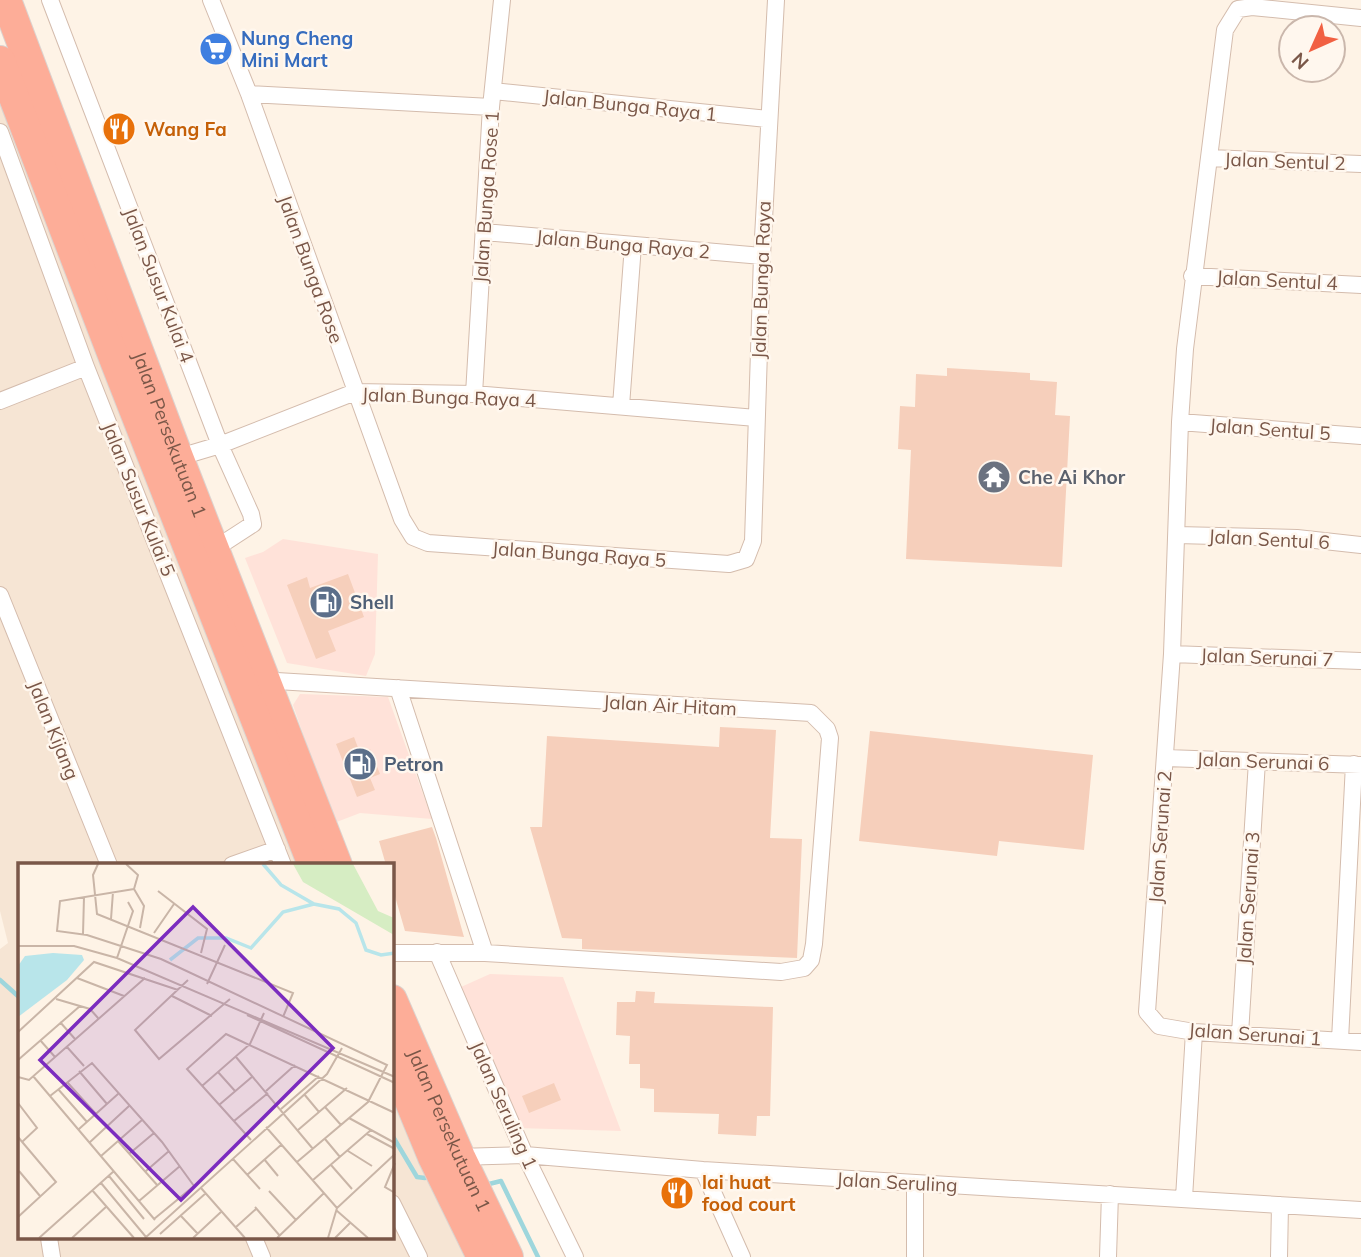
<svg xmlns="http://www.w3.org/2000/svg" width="1361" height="1257" viewBox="0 0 1361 1257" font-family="Mulish,sans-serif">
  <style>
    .residential { fill: #f6e5d4 }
    .commercial { fill: #ffe2d9 }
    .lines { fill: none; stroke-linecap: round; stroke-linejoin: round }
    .stream { stroke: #9ed6dc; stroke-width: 4.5 }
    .building { fill: #f6cfbb }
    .street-casing { stroke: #d4bcad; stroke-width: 18 }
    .highway-casing { stroke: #dcd3cf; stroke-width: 32 }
    .street { stroke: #fff; stroke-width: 16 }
    .highway { stroke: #fdad98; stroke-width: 30 }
    .labels { text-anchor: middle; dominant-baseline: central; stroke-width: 5; stroke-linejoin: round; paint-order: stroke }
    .shop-label { font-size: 19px; font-weight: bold; fill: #366cbe; stroke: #fff7ee; text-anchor: start }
    .street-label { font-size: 19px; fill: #7a5748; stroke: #fff7ee }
    .food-label { font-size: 19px; font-weight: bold; fill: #c56008; stroke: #fff7ee; text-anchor: start }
    .worship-label { font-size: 19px; font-weight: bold; fill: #5b616d; stroke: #fff7ee; text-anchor: start }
    .service-label { font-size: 19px; font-weight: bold; fill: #4e5e75; stroke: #fff7ee; text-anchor: start }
    .inset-river { fill: none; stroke: #b8e5ea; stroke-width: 3.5 }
    .inset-road { fill: none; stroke: #c9b5a7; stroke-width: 2 }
    .view { fill: #7b2cbf; fill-opacity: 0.15; stroke: #7b2cbf; stroke-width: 3.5 }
    .inset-edge { fill: none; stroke: #7a5748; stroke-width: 3.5 }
  </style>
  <rect width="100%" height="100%" fill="#fef3e6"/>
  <path class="residential" d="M0,85L310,865H19V1238H392V1072L466,1257H0V949L8,943L0,911Z"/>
  <path class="commercial" d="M283,539L378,554L375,654L366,676L287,663L245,558L263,552Z
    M300,694L388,697L432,819L360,813L334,823L293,705Z
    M490,974L563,977L621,1131L517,1128L461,987Z"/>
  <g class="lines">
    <path class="stream" d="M0,980L19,997
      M392,1135L417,1177L425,1178
      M489,1184L501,1181L538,1257"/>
  </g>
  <path class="building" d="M947,368L1030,373V380L1057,382L1055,415L1070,416L1062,567L906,559L911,450L898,449L900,406L915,407L916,374L947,376Z
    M348,574L364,617L328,631L336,651L316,659L287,585L307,577L310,588Z
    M720,727L776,730L770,838L802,839L797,958L582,949V939L562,938L530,827H542L547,736L719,747Z
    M870,731L1093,755L1084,850L999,841L997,856L859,841Z
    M354,737L360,753L370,749L380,774L370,778L375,790L357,797L336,744Z
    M432,827L436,838L464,937L405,931L392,886V865H386L379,841Z
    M636,991L655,992L654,1003L773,1007L770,1116H757L756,1136L718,1134L719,1114L654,1112V1089L640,1088V1064H629L630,1036L616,1035L617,1002H635Z
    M554,1083L561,1100L529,1113L522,1096Z"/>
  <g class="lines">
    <defs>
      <path id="street" d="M50,0L220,445L251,514L253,524L213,550
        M211,0L249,94L402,519L413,537L428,543L729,564L746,559L753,541L762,256L776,0
        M1361,18L1252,7L1238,9L1225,30L1185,349L1180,422L1172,654L1147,1012L1159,1026L1194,1032L1361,1042
        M493,91L768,119
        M249,94L491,107
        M0,132L86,367L283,865
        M1209,158L1361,164
        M484,232L762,256
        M1192,276L1361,285
        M474,394L491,107L502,0
        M0,401L86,367
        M621,406L633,245
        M1180,422L1361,436
        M173,459L220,445L355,392L474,394L756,418
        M1177,535L1297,538L1361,545
        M0,595L109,865
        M1172,654L1361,661
        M260,680L811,713L827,729L830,738L814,944L811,960L804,968L781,972L485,953H392
        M398,688L485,953
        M1166,758L1361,765
        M232,865L277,849
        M437,952L525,1155L575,1257
        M1240,1034L1257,761
        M1340,1040L1354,764
        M457,1157L525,1155L703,1170L1361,1210
        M703,1170L742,1257
        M915,1183V1257
        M1184,1198L1194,1032
        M392,1203L419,1257
        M49,1238L52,1257
        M254,1238L262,1257
        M1108,1257L1110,1194
        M1279,1257L1280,1205"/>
      <g id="highway">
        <path id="s1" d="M6,0L178,457L337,865"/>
        <path d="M0,61C102,330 207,597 313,865"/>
        <path id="s2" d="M392,1000L460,1157L508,1257"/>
        <path d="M392,1058L433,1157L482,1257"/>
      </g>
    </defs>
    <use href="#street" class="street-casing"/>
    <use href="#highway" class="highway-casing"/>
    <use href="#street" class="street"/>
    <use href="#highway" class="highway"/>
  </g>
  <defs>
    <symbol id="supermarket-disc" viewBox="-11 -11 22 22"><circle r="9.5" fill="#3f7fe0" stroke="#fff7ee"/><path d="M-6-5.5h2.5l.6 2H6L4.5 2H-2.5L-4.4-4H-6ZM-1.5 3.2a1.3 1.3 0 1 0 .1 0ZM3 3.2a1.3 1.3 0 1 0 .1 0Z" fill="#fff"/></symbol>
    <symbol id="restaurant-disc" viewBox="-11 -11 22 22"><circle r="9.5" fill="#e8710a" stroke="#fff7ee"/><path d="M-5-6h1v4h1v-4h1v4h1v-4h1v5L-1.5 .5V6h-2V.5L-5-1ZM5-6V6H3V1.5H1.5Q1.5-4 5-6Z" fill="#fff"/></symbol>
    <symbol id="temple-disc" viewBox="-11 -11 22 22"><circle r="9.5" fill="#6b7280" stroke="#fff7ee"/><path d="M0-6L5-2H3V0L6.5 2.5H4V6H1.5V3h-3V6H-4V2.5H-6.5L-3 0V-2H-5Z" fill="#fff"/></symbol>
    <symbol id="fuel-disc" viewBox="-11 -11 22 22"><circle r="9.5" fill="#5c6f8a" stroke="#fff7ee"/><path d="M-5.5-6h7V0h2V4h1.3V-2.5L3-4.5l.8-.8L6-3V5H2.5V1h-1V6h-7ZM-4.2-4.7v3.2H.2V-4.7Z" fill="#fff"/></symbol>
  </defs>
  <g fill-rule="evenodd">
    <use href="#supermarket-disc" x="197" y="30" width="38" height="38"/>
    <use href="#restaurant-disc" x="100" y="110" width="38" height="38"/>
    <use href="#temple-disc" x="975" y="458" width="38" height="38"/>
    <use href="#fuel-disc" x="307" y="583" width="38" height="38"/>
    <use href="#fuel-disc" x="341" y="745" width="38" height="38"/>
    <use href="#restaurant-disc" x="658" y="1174" width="38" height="38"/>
  </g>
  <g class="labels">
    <g class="shop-label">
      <text x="241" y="38">Nung Cheng<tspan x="241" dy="22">Mini Mart</tspan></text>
    </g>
    <g class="street-label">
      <text transform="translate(630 105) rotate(6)">Jalan Bunga Raya 1</text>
      <text transform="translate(1285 161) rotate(2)">Jalan Sentul 2</text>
      <text transform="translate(486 197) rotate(-86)">Jalan Bunga Rose 1</text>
      <text transform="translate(623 244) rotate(5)">Jalan Bunga Raya 2</text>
      <text transform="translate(311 269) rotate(70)">Jalan Bunga Rose</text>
      <text transform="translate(761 280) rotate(-88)">Jalan Bunga Raya</text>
      <text transform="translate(1277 280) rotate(3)">Jalan Sentul 4</text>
      <text transform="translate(159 285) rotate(69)">Jalan Susur Kulai 4</text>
      <text transform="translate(449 397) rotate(2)">Jalan Bunga Raya 4</text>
      <text transform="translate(1270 429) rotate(4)">Jalan Sentul 5</text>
      <text stroke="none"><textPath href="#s1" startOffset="464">Jalan Persekutuan 1</textPath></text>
      <text transform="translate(139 499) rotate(68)">Jalan Susur Kulai 5</text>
      <text transform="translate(1269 539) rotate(3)">Jalan Sentul 6</text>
      <text transform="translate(579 554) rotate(4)">Jalan Bunga Raya 5</text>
      <text transform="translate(1267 657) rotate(2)">Jalan Serunai 7</text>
      <text transform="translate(670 705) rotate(3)">Jalan Air Hitam</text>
      <text transform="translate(54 730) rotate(68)">Jalan Kijang</text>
      <text transform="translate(1263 761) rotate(2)">Jalan Serunai 6</text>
      <text transform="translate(1160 837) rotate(-86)">Jalan Serunai 2</text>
      <text transform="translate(1248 898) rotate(-86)">Jalan Serunai 3</text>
      <text transform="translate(1255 1034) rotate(4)">Jalan Serunai 1</text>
      <text transform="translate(504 1105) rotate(66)">Jalan Seruling 1</text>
      <text stroke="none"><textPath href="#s2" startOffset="142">Jalan Persekutuan 1</textPath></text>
      <text transform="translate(897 1182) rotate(3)">Jalan Seruling</text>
    </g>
    <g class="food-label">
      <text x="144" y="129">Wang Fa</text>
      <text x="702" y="1182">lai huat<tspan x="702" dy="22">food court</tspan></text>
    </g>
    <g class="worship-label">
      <text x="1018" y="477">Che Ai Khor</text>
    </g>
    <g class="service-label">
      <text x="350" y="602">Shell</text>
      <text x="384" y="764">Petron</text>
    </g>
  </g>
  <g transform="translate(18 863)">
    <rect width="376" height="376" fill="#fef3e6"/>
    <path d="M275,1H335L360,48L376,55V72L285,19Z" fill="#d6edc3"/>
    <path d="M35,90L64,92L66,97L49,117L0,154V103L7,93Z" fill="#b8e5ea"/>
    <path class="inset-river" d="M245,1L263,22L296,41L321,46L338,60L348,87L363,92L377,90M152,97L180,75H208L233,85L265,49L296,41"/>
    <path class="inset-road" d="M80,1L75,12L79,51L275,130L265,154M108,1L120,12L116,26M116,26L42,38L39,68L69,72L143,96L369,202L350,239L279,299M116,26L126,43L122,65M140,28L189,66L183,90M93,56L95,29M136,70L156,41M65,71L66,34M0,83H56L99,95L377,214M99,95L115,48L110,39M59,115L106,133M170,117L117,167L141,196L212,136M189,121L207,82M154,133L194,153M38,136L72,146L80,155M229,152L377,220M42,159L57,176M0,169L76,99L160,127M22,177L37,194M49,184L66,203M218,194L295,286M0,197L62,143M61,208L89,241M200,209L217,228M15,213L137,357M0,214L11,217L127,115M49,219L78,251M184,223L232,181L246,150M40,226L69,259M248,228L277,202M286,231L301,249M32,233L74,200L144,279L176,323L136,356M0,240L19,265L4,279M201,242L235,213M307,244L323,262M263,246L301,213M331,255L377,280M216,258L250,230M248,264L319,345M61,266L100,231M280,267L329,225M349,271L377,286M0,274L38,319L0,354M307,276L322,294M233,277L169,206L208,171L377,250M100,278L140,323M71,280L111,243M330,288L354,303M111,291L136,270M83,293L124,257M215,296L242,326M246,296L260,313M377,300L367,324L377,330M313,302L334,326M1,308L22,333M128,308L151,288M229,312L263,282M91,313L126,356M295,317L353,267M83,320L128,374M183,325L227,375M74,327L116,375M251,328L278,357M121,338L162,303M237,344L262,373M318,347L350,375M163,353L180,371M218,364L238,346M142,371L188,330M21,375L96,308M54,375L89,343M127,375L309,211L324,185M175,375L204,348M259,375L306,330M310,375L319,345L377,291M317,375L332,360"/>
    <path class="view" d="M175,44L315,185L163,337L22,197Z"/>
    <rect width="376" height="376" class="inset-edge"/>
  </g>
  <g transform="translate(1312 49) rotate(225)"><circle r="33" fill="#fff7ee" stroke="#cab7ac" stroke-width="2"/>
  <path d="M0-5L12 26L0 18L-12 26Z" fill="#f16042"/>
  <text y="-10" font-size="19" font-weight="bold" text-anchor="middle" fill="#7a5748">N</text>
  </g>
</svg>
